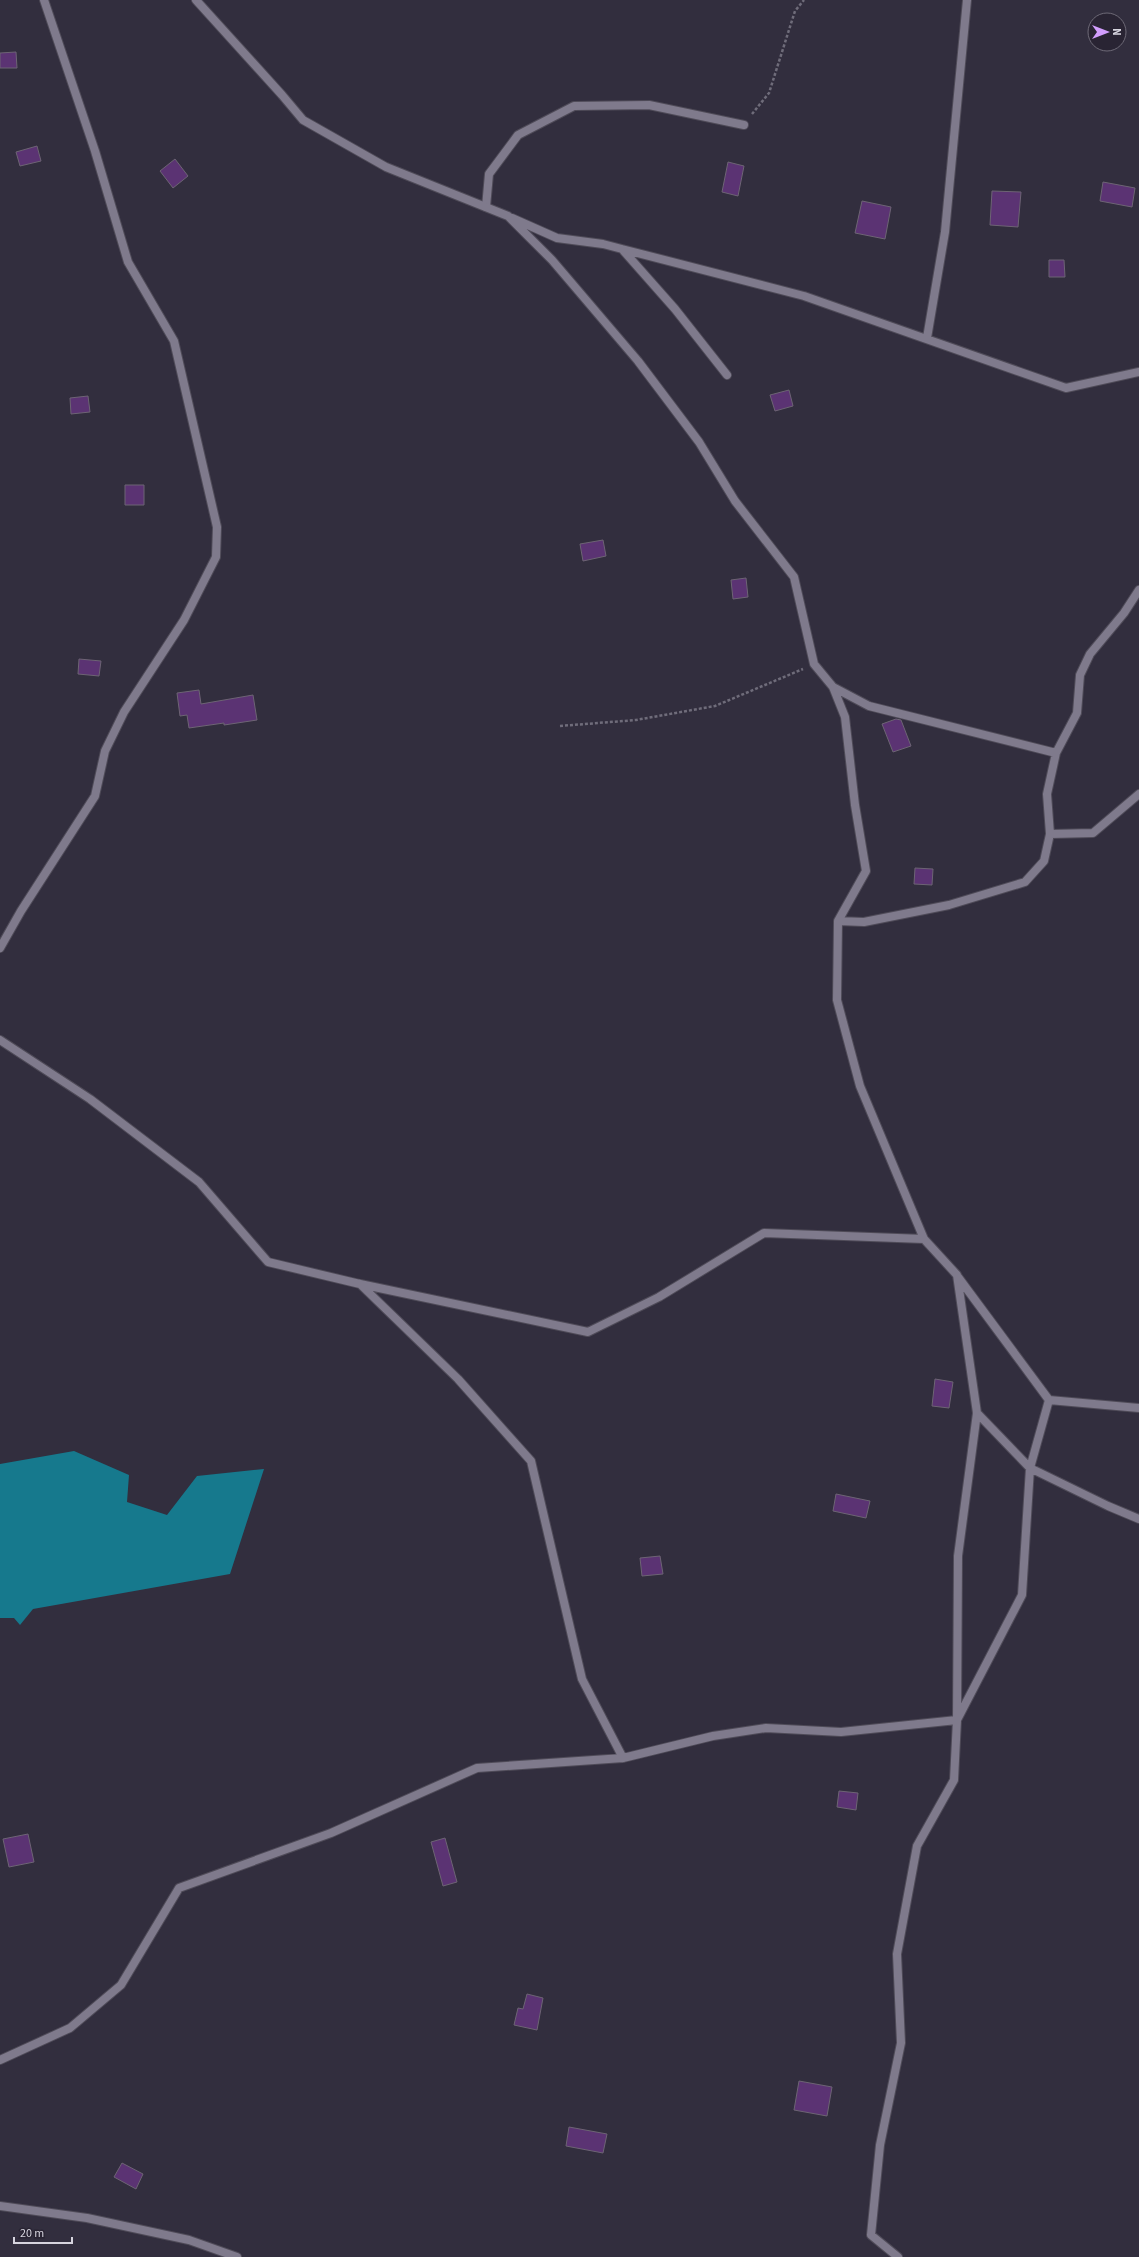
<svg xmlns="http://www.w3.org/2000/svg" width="1139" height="2257" viewBox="0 0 1139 2257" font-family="'Source Sans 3',sans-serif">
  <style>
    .water { fill: #16798d }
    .building { fill: #5b3373; stroke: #6d6474 }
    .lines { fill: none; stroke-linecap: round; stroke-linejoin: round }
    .lane-casing { stroke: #4f4b58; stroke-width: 10 }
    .street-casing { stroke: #4f4b58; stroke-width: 10 }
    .path { stroke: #6f6c7a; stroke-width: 2.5; stroke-dasharray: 3 2; stroke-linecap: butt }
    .lane { stroke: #7f7a8c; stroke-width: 8 }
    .street { stroke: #7f7a8c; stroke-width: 8 }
  </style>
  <rect width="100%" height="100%" fill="#322e3e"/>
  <path class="water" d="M74,1451L129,1475L127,1502L167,1515L197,1476L264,1469L230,1574L33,1609L20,1625L14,1618H0V1464Z"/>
  <path class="building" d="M16,52L17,68H0V53Z
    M37,146L41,161L20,166L16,152Z
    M175,159L188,176L173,188L160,171Z
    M728,162L744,166L738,196L722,192Z
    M1103,182L1135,188L1132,207L1100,201Z
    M992,191L1021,192L1018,227L990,225Z
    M862,201L891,207L885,239L855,233Z
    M1049,260H1064L1065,277H1049Z
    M789,390L793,406L775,411L770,395Z
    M88,396L90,412L71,414L70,398Z
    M125,485H144V505H125Z
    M603,540L606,556L583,561L580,544Z
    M746,578L748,597L733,599L731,580Z
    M79,659L101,661L99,676L78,674Z
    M199,690L201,704L253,695L257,720L224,725V723L189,728L187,715L180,716L177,693Z
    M896,719L901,720L911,746L893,752L882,724Z
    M915,868L933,869L932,885L914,884Z
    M935,1379L953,1382L949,1408L932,1406Z
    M836,1494L870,1501L866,1518L833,1511Z
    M660,1556L663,1574L642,1576L640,1558Z
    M839,1791L858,1793L856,1810L837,1807Z
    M28,1834L34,1862L9,1867L3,1839Z
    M445,1838L457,1882L443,1886L431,1842Z
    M527,1994L543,1998L537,2030L514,2025L518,2008L523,2009Z
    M799,2081L832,2087L827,2116L794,2110Z
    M569,2127L607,2134L603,2153L566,2146Z
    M122,2163L143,2174L136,2189L114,2177Z"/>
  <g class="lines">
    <defs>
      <path id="lane" d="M486,207L489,174L518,135L574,106L649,105L744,125"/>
      <path id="street" d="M196,0L282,95L303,120L386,167L508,216L552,260L638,361L699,442L735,501L794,577L814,664L833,687L845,717L855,805L866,871L838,921L837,1000L860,1086L924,1239L957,1275L977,1413L958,1556L957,1720L954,1780L917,1846L897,1954L901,2043L880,2145L871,2235L898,2257
        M512,218L557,238L603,244L622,249L675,309L727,375
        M622,249L804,296L1066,388L1139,372
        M927,338L945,232L967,0
        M833,687L869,706L1056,753L1047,794L1050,834L1044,861L1025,882L949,905L864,922L838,921
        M1056,753L1077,713L1080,675L1090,654L1124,613L1139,590
        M1050,834L1093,833L1139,794
        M0,948L21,911L95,796L105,751L124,712L184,620L216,557L217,527L174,341L128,262L95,151L44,0
        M0,1040L90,1099L199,1182L268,1262L360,1284L588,1332L659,1297L764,1233L924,1239
        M958,1277L1049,1400L1139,1408
        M360,1284L458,1379L531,1461L582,1679L623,1758
        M977,1413L1030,1468L1108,1506L1139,1519
        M0,2060L70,2028L121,1985L179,1888L331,1833L477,1768L623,1758L713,1736L766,1728L841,1732L957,1720L1022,1595L1030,1468L1049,1400
        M0,2206L87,2218L189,2240L237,2257"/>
    </defs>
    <use href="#lane" class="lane-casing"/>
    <use href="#street" class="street-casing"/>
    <path class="path" d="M752,114L769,93L795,11L804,0
      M560,726L636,720L715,706L803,669"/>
    <use href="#lane" class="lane"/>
    <use href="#street" class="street"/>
  </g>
  <g transform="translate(1107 32) rotate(90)"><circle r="19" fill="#292433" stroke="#6e6a77"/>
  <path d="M0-3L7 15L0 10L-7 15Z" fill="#d29dfd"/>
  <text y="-6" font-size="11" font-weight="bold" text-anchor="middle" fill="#d6d4de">N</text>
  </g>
  <path d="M14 2237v6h58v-6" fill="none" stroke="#d6d4de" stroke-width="2"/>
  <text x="20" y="2237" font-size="12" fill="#d6d4de" stroke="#292433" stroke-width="3" paint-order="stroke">20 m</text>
</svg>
